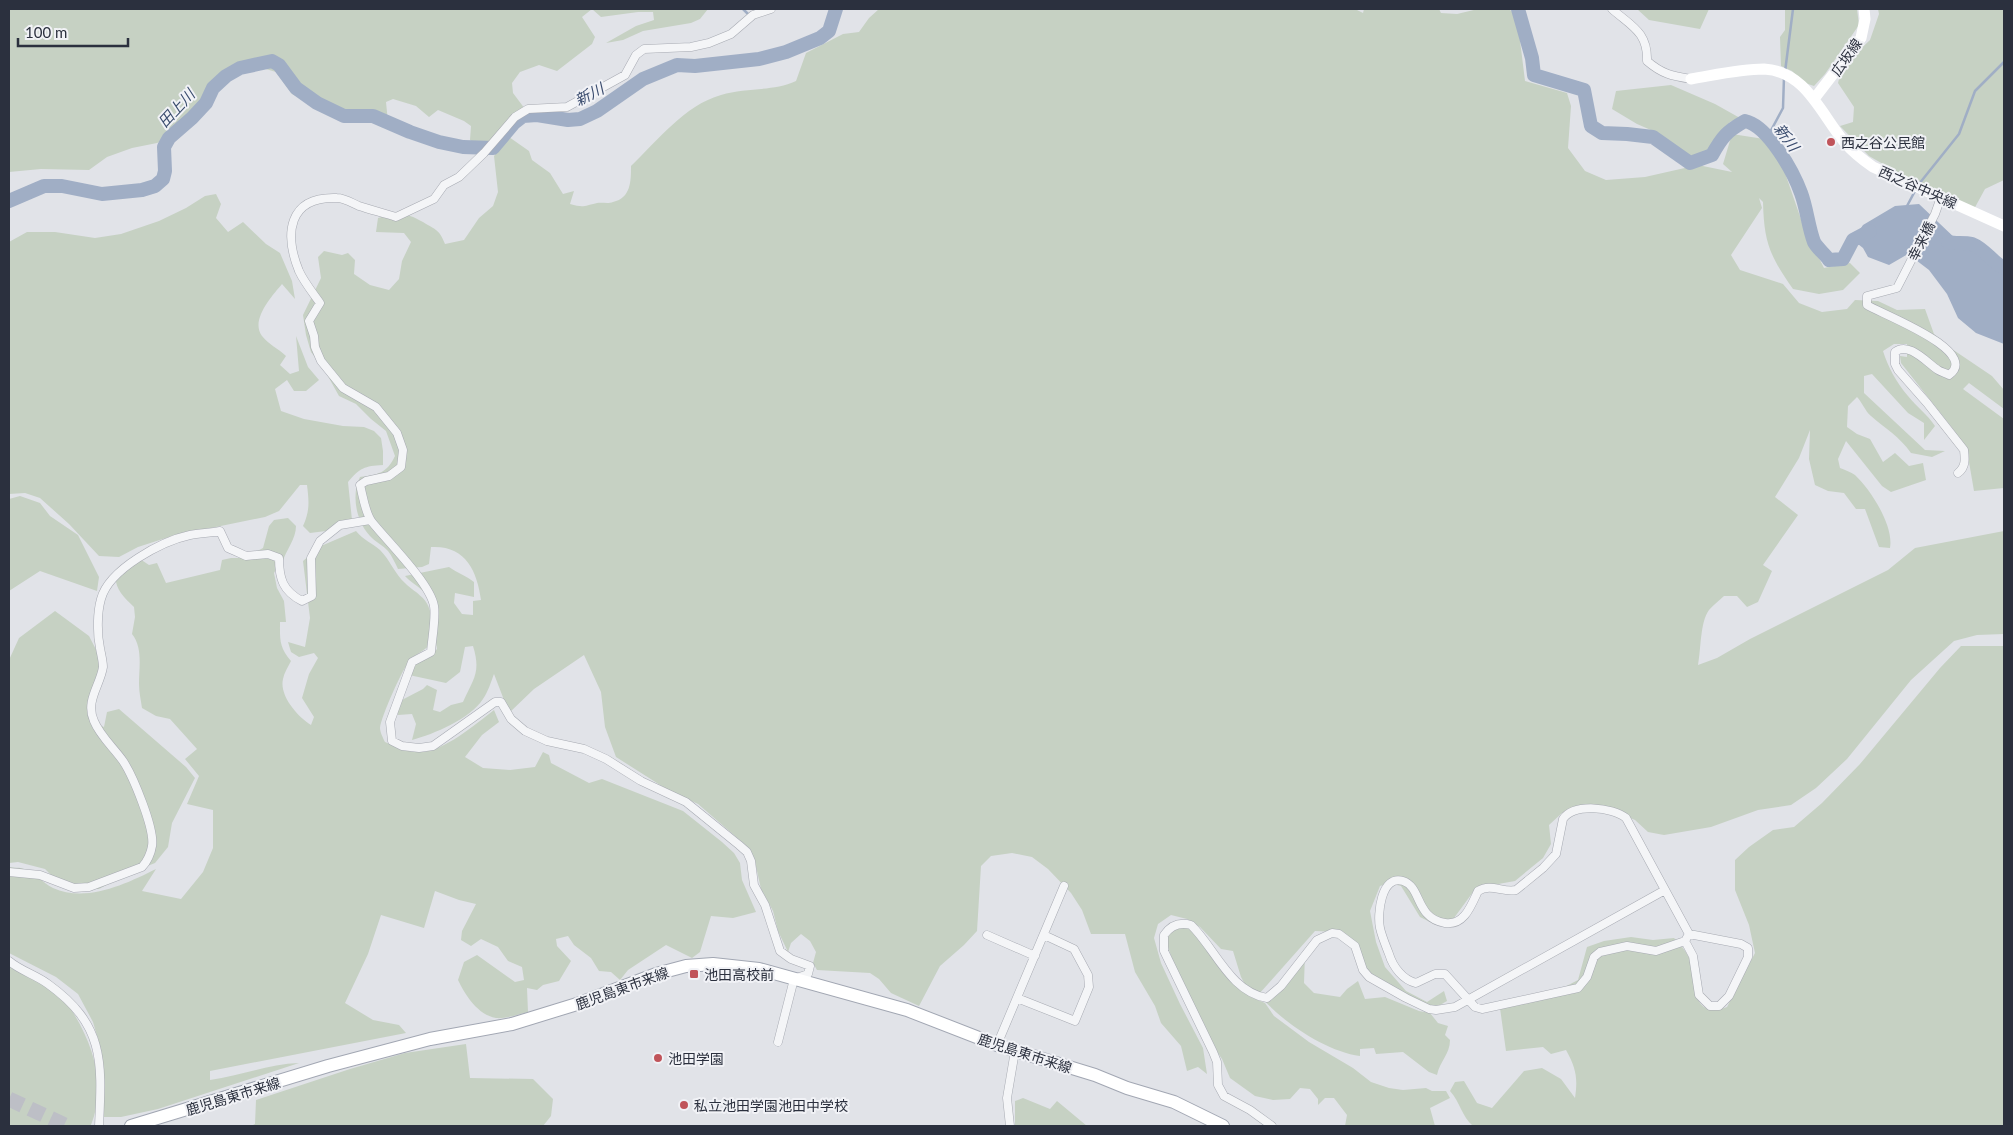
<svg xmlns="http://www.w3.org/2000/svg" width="2013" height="1135" viewBox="0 0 2013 1135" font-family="Lato,'Noto Sans JP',sans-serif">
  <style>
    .green { fill: #c6d1c3 }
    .water { fill: #a0aec5 }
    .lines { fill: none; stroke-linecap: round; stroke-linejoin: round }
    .stream { stroke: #a0aec5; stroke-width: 2.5 }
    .river { stroke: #a0aec5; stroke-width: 14 }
    .highway-tunnel { stroke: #bdbfc6; stroke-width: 15; stroke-dasharray: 15 8; stroke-linecap: butt }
    .street-casing { stroke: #a7aab2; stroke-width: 9 }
    .primary-casing { stroke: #a2a7b3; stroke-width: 14 }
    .street { stroke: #f4f5f7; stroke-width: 8 }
    .secondary { stroke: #fff; stroke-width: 11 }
    .primary { stroke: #fff; stroke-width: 12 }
    .poi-dot { fill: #c0545a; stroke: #f1f2f6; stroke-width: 2 }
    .labels { text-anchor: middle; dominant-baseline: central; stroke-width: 4; stroke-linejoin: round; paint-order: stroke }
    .street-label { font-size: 14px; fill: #2b303e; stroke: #f1f2f6 }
    .poi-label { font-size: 14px; fill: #2b303e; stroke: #f1f2f6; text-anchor: start }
    .water-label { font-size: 15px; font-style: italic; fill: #3a4c6e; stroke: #f1f2f6 }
  </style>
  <rect width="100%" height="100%" fill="#e1e3e8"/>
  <path class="green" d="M9,9H708L700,19L691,23L643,31L623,40L606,43L636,26L654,20L653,12H638L601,17L592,9L582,17L595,37L592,44L557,71L539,65L520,72L512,83L513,93L525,109L491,144L481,149L470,140L471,126L464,121L438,110L429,117L416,106L393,99L386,102L388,122L370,119L343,120L292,94L276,72L245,63L231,66L215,79L187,125L179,133L157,143L132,148L107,157L89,170L41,169L9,172Z
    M879,9H1355L1363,13L1364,9H1439L1441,13L1457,14L1478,9H1509L1517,16L1525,81L1567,93L1571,106L1568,148L1585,171L1606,180L1645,177L1698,165L1732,172L1723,164L1732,134L1764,139L1784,170L1804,228L1824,268L1850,263L1860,273L1843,290L1819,294L1793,289C1770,256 1764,243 1763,202L1759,198L1762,208L1731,255L1740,270L1783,284L1799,303L1822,312L1847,309L1855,300L1878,301L1897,310L1925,309L1934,334L1952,349L1992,376L2004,390V409L1969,383L1963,389L2004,419V488L1974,491L1969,462L1953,429L1901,363L1900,356L1907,357V344H1894L1883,351C1888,367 1896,382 1908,396C1917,407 1927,414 1935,426L1924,440V423L1908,413L1872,374L1864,376V393L1925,450L1945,451L1932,457L1911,453C1899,436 1886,429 1871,416C1865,411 1862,402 1857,397L1848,406L1847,427L1857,434L1870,439L1883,462L1895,453L1909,466L1923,463L1926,480L1891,492L1882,486L1846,441L1838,459L1840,468C1845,470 1851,472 1855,475C1871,490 1894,526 1890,548L1879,547L1865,509H1856L1844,493L1828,491L1815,485L1809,459L1810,430L1799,458L1775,497L1798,515L1763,565L1772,571L1758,602L1747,607L1737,596H1724C1719,601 1713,605 1709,610C1700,622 1701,650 1698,665L1717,658L1750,639L1888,570L1915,548L2004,531V634L1977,635L1954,641L1911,680L1847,759L1816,788L1791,805L1758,810L1711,827L1664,835L1648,832L1635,820L1617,812L1592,808L1562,813L1549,825L1551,844L1543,858L1515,881L1476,888L1454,918L1436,925L1420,917L1401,886L1389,883L1380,886L1370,911L1376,942L1385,967L1406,991L1427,1002L1444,991L1447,1001L1433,1009L1362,975L1348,938L1338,932L1315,931L1259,994L1248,990L1241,977L1233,951L1221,949L1200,927L1187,919L1171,915L1158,924L1154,938L1161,963L1180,1004L1203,1048L1207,1074L1198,1067L1187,1071L1181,1046L1161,1023L1155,1006L1135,972L1125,934H1091L1082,910L1071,893L1048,869L1032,857L1012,853L991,856L981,866L977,931L964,945L940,966L919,1006L891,993L879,979L870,973L817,970L813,963L816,952L810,941L801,934L791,943L788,952L778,931L773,911L761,889L755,862L750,849L698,804L668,790L616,757L605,727L601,692L584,655L534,689L509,713L494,674C491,682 488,692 483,699C470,719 434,734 412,740L416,724L412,714L398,715V702L423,689L427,685L437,690L433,710L440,712L451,705L463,702C474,678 481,672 473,646L465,647L460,672L446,683L409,675L415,660L430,656L437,649C434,631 436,605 423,591C417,585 410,582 405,576L449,567C457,573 467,576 474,582V597L455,593L454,603L462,614L473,615V601L481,600C477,570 465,545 431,547L429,564L422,567L398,569C395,563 392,556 388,551C383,545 375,542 370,536C356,521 351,495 360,477C378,475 387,473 395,456L386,431L371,419L356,404L339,396L324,369L311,352L306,335L303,315L321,278L318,257L324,251L342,255L348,253L355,260L354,274L370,285L389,290L399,279L402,261L411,242L404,233L376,232L378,218C397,212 406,212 423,222C436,230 439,229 445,244L464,240L479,218L493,206L498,192L494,156L509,137L529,151L532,160L550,173L563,194L574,191L570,204C584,208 584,206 597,203C602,202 608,204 613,202C631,198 631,181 631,166C657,141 685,105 721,95C746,87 772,92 796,81L806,53L843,34L859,32L869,18Z
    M1637,9H1709L1700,29L1649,20Z
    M1785,9H1857L1859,25L1825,74L1814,86L1802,82L1792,71L1781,66L1780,37L1785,30Z
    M1878,9H2004V180L1985,189L1973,211L1918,184L1869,156L1840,126L1853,122L1854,107L1838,83L1842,67L1870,40L1879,14Z
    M1671,85L1715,104L1740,118L1730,122L1705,153L1691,159L1660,134L1637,124L1612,109L1616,91Z
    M216,194L221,204L216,218L228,232L243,222L266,244L280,253L292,281L295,299L282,284C272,296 250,320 262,336C268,344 279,349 286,356L280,365L290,374L299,371L296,336L308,367L319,380L306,391H294L287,380L275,389L281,411L304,419L343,426L364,427L374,431L381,438L383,451V465C364,466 360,468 348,482L352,520L334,530L310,533L303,526C310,511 309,501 307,485H300L279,511L265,517L172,536L138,547L119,557L99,556L69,524L40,498L25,493L9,494V242L27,232H55L95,238L121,234L159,221L186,208L205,196Z
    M20,496L40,503L50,516L78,535L99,577L97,591L40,571L9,591V499Z
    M288,518L296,526C296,539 286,550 282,563L278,566L274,573L277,588L284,601L286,622H280C280,640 279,647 291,661C288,667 284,673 283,679C279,696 298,717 311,725L314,717L302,698L309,674L318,658L314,653L299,657L291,652L288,642L305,647L310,618L303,561L321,546L356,531C363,540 372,543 380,550C390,560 395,574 405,583C414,592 427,597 430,611C432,619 433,637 429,645C426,650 416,654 411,659C403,667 381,717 380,728C380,732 383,738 385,742C396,747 407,752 419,752C442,753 476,724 494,710L499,722L482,735L465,757L483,768L510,770L535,767L543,752L549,755L551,763L589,783L602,779L683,811L722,842L734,853L740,863L742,880L756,912L733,918L711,916L700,952L692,958L666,945L628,970L620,980L611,972L599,971L591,958L574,945L568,936L556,939L557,946L571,961L559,981L543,985L537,990L527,988L528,1012C519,1014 506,1019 496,1018C478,1015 465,995 458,980L464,962L477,955L515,982L524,980L522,967L508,961L498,947L481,939L471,946L461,940L462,931L476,904L459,900L435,891L424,928L381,915L368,954L345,1003L373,1020L399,1025L406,1033L210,1071V1080C240,1076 269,1064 299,1063L158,1109L121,1117H104L101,1050L93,1022L78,994L56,977L9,953V867C13,868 20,867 24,869C35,873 43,883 53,888C86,903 126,884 156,869L142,891L181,899L203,872L213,848V810L187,804L199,776L185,759L197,749L170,719L156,716L142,708C141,701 139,692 139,684C139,667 143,648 132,634L135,617L134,607C123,597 113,587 116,571L137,557L149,565L157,563L166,583L220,570L222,560L231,558H244L263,548L269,526L274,520Z
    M55,611L89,636L104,665L92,694V721L104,727L107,712L119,709L186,767L195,778L172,823L168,847L155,863L125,875L99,889L63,887L45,869L18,862L9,863V660L19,638Z
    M1961,646H2004V1126H1473C1462,1117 1460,1102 1450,1091L1455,1082L1464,1081L1477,1103L1492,1108L1524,1071L1542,1068L1561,1079L1575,1098C1578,1078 1576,1068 1566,1050L1551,1054L1543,1047L1506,1051L1499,1001L1555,992L1578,980L1587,947L1604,941L1631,937L1653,940L1674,938C1680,944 1687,952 1690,960C1696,982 1690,1020 1727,1007L1755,953L1749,925L1735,890V860L1749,847L1773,830L1794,827L1822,803L1860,764L1940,668Z
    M1186,926L1191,930L1228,976L1251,997L1265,1003L1274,1016L1309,1042L1353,1068L1371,1082L1389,1088L1403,1090L1426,1088L1432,1091H1446L1450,1098L1430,1108L1435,1126H1345L1347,1115L1334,1098H1325L1318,1105V1099L1310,1089L1300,1088L1290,1099L1273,1100L1255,1096L1230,1078L1222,1059L1190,1011L1168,947V935L1172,930Z
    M1305,954L1304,983L1314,993L1340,997L1347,989L1358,981L1365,999L1385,997L1419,1011L1430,1013L1438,1023L1448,1026L1445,1035L1450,1040C1450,1054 1440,1061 1437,1075L1429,1072L1403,1052L1376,1054L1374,1048L1360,1049V1056C1328,1052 1285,1024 1264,1000Z
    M9,962C21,968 41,973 51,981C59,987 66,1000 71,1009C93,1044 107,1085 91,1125L9,1126Z
    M466,1044L470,1078L533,1079L553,1099L551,1116L543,1126H251L255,1124L256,1100L350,1069L405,1053Z
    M1023,1098L1050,1109L1057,1101L1087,1126H1015V1101Z"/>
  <path class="water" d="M1919,204L1958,241L2004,261V344L1976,333L1958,318L1947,294L1929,270L1908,254L1889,265L1868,257L1863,248L1853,240L1863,225L1895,206Z"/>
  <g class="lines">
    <path class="stream" d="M743,9L748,14
      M1785,72L1793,9
      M1768,136L1783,108L1784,77
      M1919,184L1959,134L1975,91L2004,62
      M1907,206L1915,191"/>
    <path class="river" d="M1518,9L1532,58L1534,75L1584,90L1591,126L1602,133L1627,134L1653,137L1690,163L1712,155C1722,137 1727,131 1745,121C1768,126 1793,171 1801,193C1807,209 1808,226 1814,242C1817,248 1825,254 1829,260L1843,259L1853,240L1870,231
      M9,201L44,186H62L102,194L142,190L155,186L163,179L165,171L164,147L169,138L192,118L206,103L213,88L226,76L240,68L272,61L279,65L296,88L317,103L344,116H373L410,132L439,142L463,147L493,148L514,123L523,116L537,115L568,120L580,119L597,111L643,79L677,65L695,66L759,59L786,52L820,38L829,31L836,9
      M1948,242C1956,244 1964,242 1972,244C1985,249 1992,262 2004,268"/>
    <path class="highway-tunnel" d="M9,1099L67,1126"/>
    <defs>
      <path id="street" d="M771,9L753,15L731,34L709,43L691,47L644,49L636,55L625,75L567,107L528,109L515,117L484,153L459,177L444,185L434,199L396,217C384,213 371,210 359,206C352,203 344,198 337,198C288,196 284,234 299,271C304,282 313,293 320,303L309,321L314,336L315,347L321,361L343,388L376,407L397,433L403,450L401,467L389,476L366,481L360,485C363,496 365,513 372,522C387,541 430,583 434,606C436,618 432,638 431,652L412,662L390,722L392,741L402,746L419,748L433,746L495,702H501L511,719L525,731L547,741L584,749L606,759L641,781L686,802L739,845L747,852L751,861L754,885L765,905L780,951L791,959L810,966L808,974L794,979L778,1042
        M1612,9C1631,26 1648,32 1647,61C1662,74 1672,76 1691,79
        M1941,197L1935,214L1897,288L1867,296V305C1879,313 1982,351 1949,375C1946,373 1941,372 1938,370C1927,363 1909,341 1895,352V364L1898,370L1927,403L1964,450C1965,459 1966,467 1958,473
        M9,872L40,875L74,888L89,887L142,867C147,862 151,853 152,846C155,829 133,776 123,761C114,748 100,736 94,721C85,701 100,686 103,667C103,661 101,654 100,648C97,634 97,613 101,599C109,569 162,541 190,535C200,533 210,533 220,531L228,548L235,551L246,556L268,554L279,558C279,579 283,591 302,601L312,596L311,558L320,541L340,525L370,520
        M987,935L1035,956
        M1685,941L1656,951L1627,946L1600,952L1594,957L1587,977L1578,988L1482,1009L1475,1007L1445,974H1435L1416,983C1403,980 1393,967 1389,954C1386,946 1382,937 1380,928C1377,915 1381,874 1403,881C1422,887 1415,918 1445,923C1464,926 1471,906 1478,891C1491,883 1503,893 1516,890L1543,868L1556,854L1563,819C1574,803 1612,807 1626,818L1689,934L1685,941L1693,956L1699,995L1710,1006H1719L1729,996L1748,957V948L1741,944L1689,934
        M9,961C21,971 36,975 48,984C105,1025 102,1062 99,1126
        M1017,998L1075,1021L1089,987L1088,975L1074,949L1044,935
        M997,1045L1064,886
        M1010,1126L1007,1098L1015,1051
        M1272,1126L1250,1110L1224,1096L1218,1085L1217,1062L1213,1052L1164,951V935C1171,925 1180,922 1191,925C1215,948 1230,992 1267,998L1281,986L1317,940L1332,933L1339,934L1355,946L1363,970L1369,977L1406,998L1429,1009L1436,1010L1455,1007L1665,890"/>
      <path id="primary" d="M131,1126L328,1066L430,1039L512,1024L577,1004L656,974L686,966L713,964L759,969L907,1010L997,1045L1095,1075L1127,1088L1174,1102L1223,1126"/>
    </defs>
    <use href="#street" class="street-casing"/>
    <use href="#primary" class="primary-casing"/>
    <use href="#street" class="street"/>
    <path class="secondary" d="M1691,79C1715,75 1740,69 1764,69C1807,71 1822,117 1846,144C1854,153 1863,160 1873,167L2004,226
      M1814,99L1861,38L1865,19L1864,9"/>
    <use href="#primary" class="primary"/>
  </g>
  <g class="poi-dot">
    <circle cx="1831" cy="142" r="5"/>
    <rect x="689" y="969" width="10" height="10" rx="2.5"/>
    <circle cx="658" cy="1058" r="5"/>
    <circle cx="684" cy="1105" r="5"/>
  </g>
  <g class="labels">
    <g class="street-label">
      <text transform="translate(1846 57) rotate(-55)">広坂線</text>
      <text transform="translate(1918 187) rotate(24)">西之谷中央線</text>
      <text transform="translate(1921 241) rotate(-63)">幸来橋</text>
      <text transform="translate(622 988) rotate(-20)">鹿児島東市来線</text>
      <text transform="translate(1025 1053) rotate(18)">鹿児島東市来線</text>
      <text transform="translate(233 1096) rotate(-17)">鹿児島東市来線</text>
    </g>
    <g class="poi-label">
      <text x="1841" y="142">西之谷公民館</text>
      <text x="704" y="974">池田高校前</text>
      <text x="668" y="1058">池田学園</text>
      <text x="694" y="1105">私立池田学園池田中学校</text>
    </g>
    <g class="water-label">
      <text transform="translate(589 94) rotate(-27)">新川</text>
      <text transform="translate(176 108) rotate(-47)">田上川</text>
      <text transform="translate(1787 137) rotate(54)">新川</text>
    </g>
  </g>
  <rect width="2013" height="1135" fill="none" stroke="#2b303e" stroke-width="20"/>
  <path d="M18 38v8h110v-8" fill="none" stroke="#2b303e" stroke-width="2.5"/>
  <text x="25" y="38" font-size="15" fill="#2b303e" stroke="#f1f2f6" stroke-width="4" paint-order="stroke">100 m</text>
</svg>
